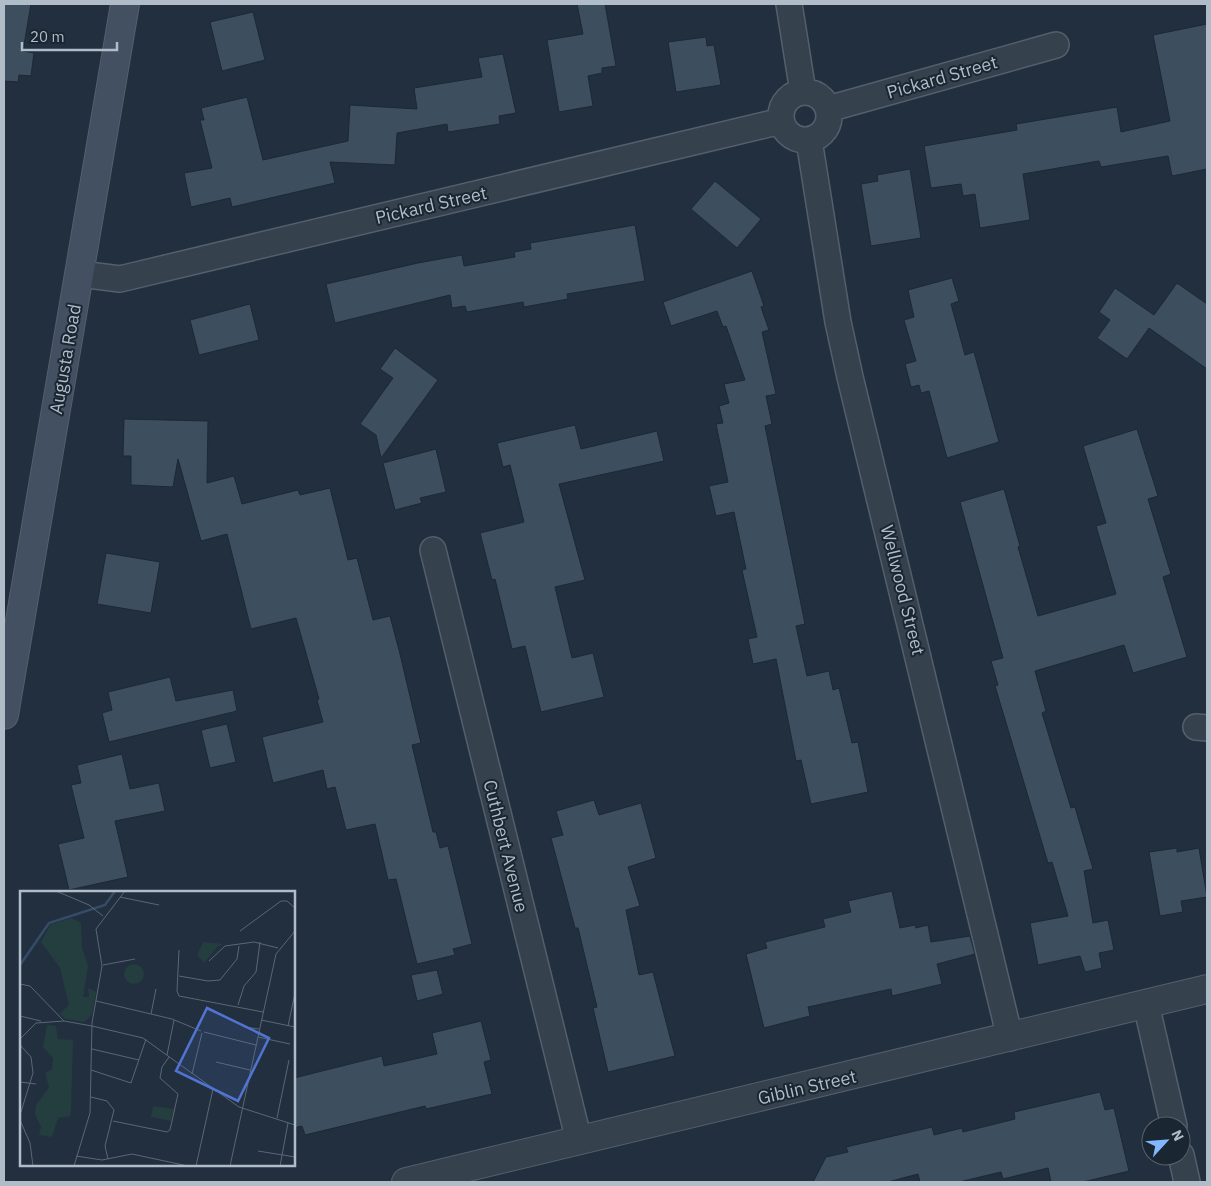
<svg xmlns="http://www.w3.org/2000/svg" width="1211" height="1186" viewBox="0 0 1211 1186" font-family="'IBM Plex Sans',sans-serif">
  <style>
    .building { fill: #3d4e5e; stroke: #1d2835 }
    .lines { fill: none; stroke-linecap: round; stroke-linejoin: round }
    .minor-casing { stroke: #545f6c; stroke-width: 28 }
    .tertiary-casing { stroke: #545f6c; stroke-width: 30 }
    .secondary-casing { stroke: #545f6c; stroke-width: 30 }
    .minor { stroke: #36414e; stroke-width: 25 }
    .tertiary { stroke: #36414e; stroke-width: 28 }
    .secondary { stroke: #435062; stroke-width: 28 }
    .labels { text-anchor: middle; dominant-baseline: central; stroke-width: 4; stroke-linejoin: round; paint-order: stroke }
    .street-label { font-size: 18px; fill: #b1bcc9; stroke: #1b2633 }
    .inset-river { fill: none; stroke: #344c67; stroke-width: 2.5 }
    .inset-road { fill: none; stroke: #5b6776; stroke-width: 1 }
    .view { fill: #5174d3; fill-opacity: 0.15; stroke: #5174d3; stroke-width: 2.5 }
    .inset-edge { fill: none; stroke: #b1bcc9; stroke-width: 2.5 }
  </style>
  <rect width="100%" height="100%" fill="#222f3e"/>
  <path class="building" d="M4,4H31L23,51L34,53L31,76L19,75L18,82L4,81Z
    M577,4H605L616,66L602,68V73L588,76L593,106L559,112L547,40L583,34Z
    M253,12L265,60L222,71L210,22Z
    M1207,24V169L1172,176L1168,156L1101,167L1099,161L1023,174L1030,220L980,228L975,194L963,196L961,184L931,188L924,146L1017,130L1016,124L1117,107L1121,132L1170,121L1153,35Z
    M706,37L707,46L714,45L721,85L676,92L668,42Z
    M503,54L516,113L499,116L500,124L448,132L447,124L397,133L395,165L330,162L335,183L232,207L230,198L191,207L184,173L212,168L200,120H204L201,108L247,97L263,160L348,141L350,105L417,109L414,88L482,77L478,58Z
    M910,169L921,238L871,246L861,184L878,181L877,175Z
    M715,181L761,219L737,248L691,209Z
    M635,225L645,281L567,294L568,299L524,307L523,302L467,312L465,306L452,308L450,295L335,323L326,284L418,263L462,255L464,266L515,257L514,252L531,249L530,243Z
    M752,271L764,306L761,307L769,330L762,332L776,394L766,396L772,424L765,426L805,624L796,626L807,676L829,671L833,690L839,688L852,743L858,742L868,792L811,804L801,760L796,761L776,659L753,664L748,639L757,637L742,570L746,569L734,512L716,516L709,486L728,482L716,424L723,423L719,406L729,403L724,384L745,380L726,326L723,327L717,311L671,326L663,302Z
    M952,278L959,301L951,304L965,355L974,352L999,442L947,458L929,391L921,393L919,385L911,387L905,364L916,361L904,320L914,317L908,290Z
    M1177,283L1207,304V369L1149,328L1127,359L1097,338L1110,320L1099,312L1115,288L1154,315Z
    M250,304L259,340L199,355L190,320Z
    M395,348L438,380L381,458L376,435L360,424L393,378L380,369Z
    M124,419L208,421L207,483L234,476L242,504L298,490L300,495L330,488L348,560L357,558L373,620L390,616L400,654L421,743L412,745L433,832H436L440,848L448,846L472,944L453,949L455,955L417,964L396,879L388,880L375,824L346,830L335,787L327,789L323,770L273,783L262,737L323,722L317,700L319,699L296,618L251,629L227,534L201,541L178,459L173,487L131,485V456H123Z
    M575,425L581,449L657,431L664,461L559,484L585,580L555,587L572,658L593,653L604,697L541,712L525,646L512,649L495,579L492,580L480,533L524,522L510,465L503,467L497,443Z
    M1137,429L1158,496L1148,499L1171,574L1163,577L1187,657L1133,673L1124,645L1035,671L1046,711L1042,713L1071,808L1075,807L1093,869L1084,871L1093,923L1108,920L1114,950L1099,953L1102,968L1085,972L1080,956L1038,965L1030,923L1068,916L1052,862L1048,863L995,686L998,685L991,661L1003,658L960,502L1004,489L1020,546L1018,547L1038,616L1116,594L1096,526L1106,523L1083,446Z
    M436,449L446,492L420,498L422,503L395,510L383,463Z
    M106,553L160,562L151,613L97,604Z
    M170,677L176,701L233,690L237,711L109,742L102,713L112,710L108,692Z
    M227,724L236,762L210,768L201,730Z
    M122,754L130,789L159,783L165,811L115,821L128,877L69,890L58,844L84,838L71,785L81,783L77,765Z
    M594,800L599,815L641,803L656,858L628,867L640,906L626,910L639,975L653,972L675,1056L608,1072L593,1008L597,1007L578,928H575L551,838L563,835L556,811Z
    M1177,848V852L1199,848L1207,897L1181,901L1183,912L1160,916L1149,852Z
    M892,891L900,928L915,925L916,928L928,925L931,942L970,936L975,954L937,964L942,984L892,996L891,989L808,1007L810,1016L764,1028L746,954L767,948L765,942L825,927L823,919L851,912L848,901Z
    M437,970L443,994L417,1001L411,975Z
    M481,1021L491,1060L484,1062L492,1094L426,1109L425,1106L305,1135L302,1126L294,1128V1078L382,1056L384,1066L437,1054L432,1033Z
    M1100,1092L1105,1110L1114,1108L1129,1171L1083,1182H1051L1048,1168L1003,1179L1001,1172L959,1182H920L918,1174L888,1182H813L826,1157L848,1152L846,1147L932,1127L934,1135L962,1128L963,1132L1015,1119L1014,1112Z"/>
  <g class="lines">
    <defs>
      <path id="minor" d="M789,4L803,92
        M781 116a24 24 0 1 1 48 0a24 24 0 1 1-48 0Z
        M828,109L1056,45
        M809,140L838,322L850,377L1010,1038
        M80,274L120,279L781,121
        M433,550L579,1141
        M1196,727L1207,728
        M1146,1004L1174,1126
        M1181,1155L1187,1182"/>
      <path id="tertiary" d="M406,1182L1207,989"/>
      <path id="secondary" d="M4,715L125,4"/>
    </defs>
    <use href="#minor" class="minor-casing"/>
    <use href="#tertiary" class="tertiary-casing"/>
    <use href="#secondary" class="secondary-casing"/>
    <use href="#minor" class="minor"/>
    <use href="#tertiary" class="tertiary"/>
    <use href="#secondary" class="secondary"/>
  </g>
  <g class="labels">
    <g class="street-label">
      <text transform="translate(942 77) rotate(-16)">Pickard Street</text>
      <text transform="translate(431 205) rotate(-13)">Pickard Street</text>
      <text transform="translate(65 359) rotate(-80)">Augusta Road</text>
      <text transform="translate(903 590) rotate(76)">Wellwood Street</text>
      <text transform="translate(506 846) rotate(76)">Cuthbert Avenue</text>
      <text transform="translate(807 1087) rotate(-13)">Giblin Street</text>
    </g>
  </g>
  <g transform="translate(20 891)">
    <rect width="275" height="275" fill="#222f3e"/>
    <path d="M51,27L61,32L62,56L68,75L63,106H69L68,97L76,101L72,124L64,131L46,128L39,123L49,114L40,77L21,51L30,34ZM183,51L204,53L197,56L184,72L177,64ZM104 83a10 10 0 1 1 20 0a10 10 0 1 1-20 0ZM27,134L36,135L38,148L53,149L51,220L50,225L38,227L32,246L19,244L21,236L15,224L16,214L29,196L25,182L32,178L33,167L23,156ZM133,215L154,218L151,230L131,226Z" fill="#243e3f"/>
    <path class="inset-river" d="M0,74L29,32L85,14L95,0"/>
    <path class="inset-road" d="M36,0L69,14L83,25M100,6L139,14M220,40L261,10H267L275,17M159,59L157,100L159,105L243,121M189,70L205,55L234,51L258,57M83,74L115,68M159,85L188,90L200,89L217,68L219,55M0,93L10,95L44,130L72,135M76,110L152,128L181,140M218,114L224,95L236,81L240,51M131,123L136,98M0,125L21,130M241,129L275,136M72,135L123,147L219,216L275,234M268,135L275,102M224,136L239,138M184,141L236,154M238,146L270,153M0,148L16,132L44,130M0,154L11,166L13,182L0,224M72,158L119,169M147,164L154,129M196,171L230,179M71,179L111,192L126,148M172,183L182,142M0,191L16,193M71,206L87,210L94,219L85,255L88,268M257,227L269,169M0,229L10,252L13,275M93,230L147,241L150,239L158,203L140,187L142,176L149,166M238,260L275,266M56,265L82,269L112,263L168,275M54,275L70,222L72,132L82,75L76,38L105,0M176,275L193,198M210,275L256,63L275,40M260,275L268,232"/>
    <path class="view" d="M187,117L249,147L218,210L156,180Z"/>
    <rect width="275" height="275" class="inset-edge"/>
  </g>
  <rect width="1211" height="1186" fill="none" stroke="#b1bcc9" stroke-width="10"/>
  <g transform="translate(1166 1141) rotate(64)"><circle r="24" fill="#1b2633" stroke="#57626f"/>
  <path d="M0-4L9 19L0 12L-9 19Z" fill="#81b8ff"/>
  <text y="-8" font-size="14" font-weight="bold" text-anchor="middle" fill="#b1bcc9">N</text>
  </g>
  <path d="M22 42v8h95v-8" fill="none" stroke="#b1bcc9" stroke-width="2.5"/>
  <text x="30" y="42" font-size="15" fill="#b1bcc9" stroke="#1b2633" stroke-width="4" paint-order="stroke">20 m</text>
</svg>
